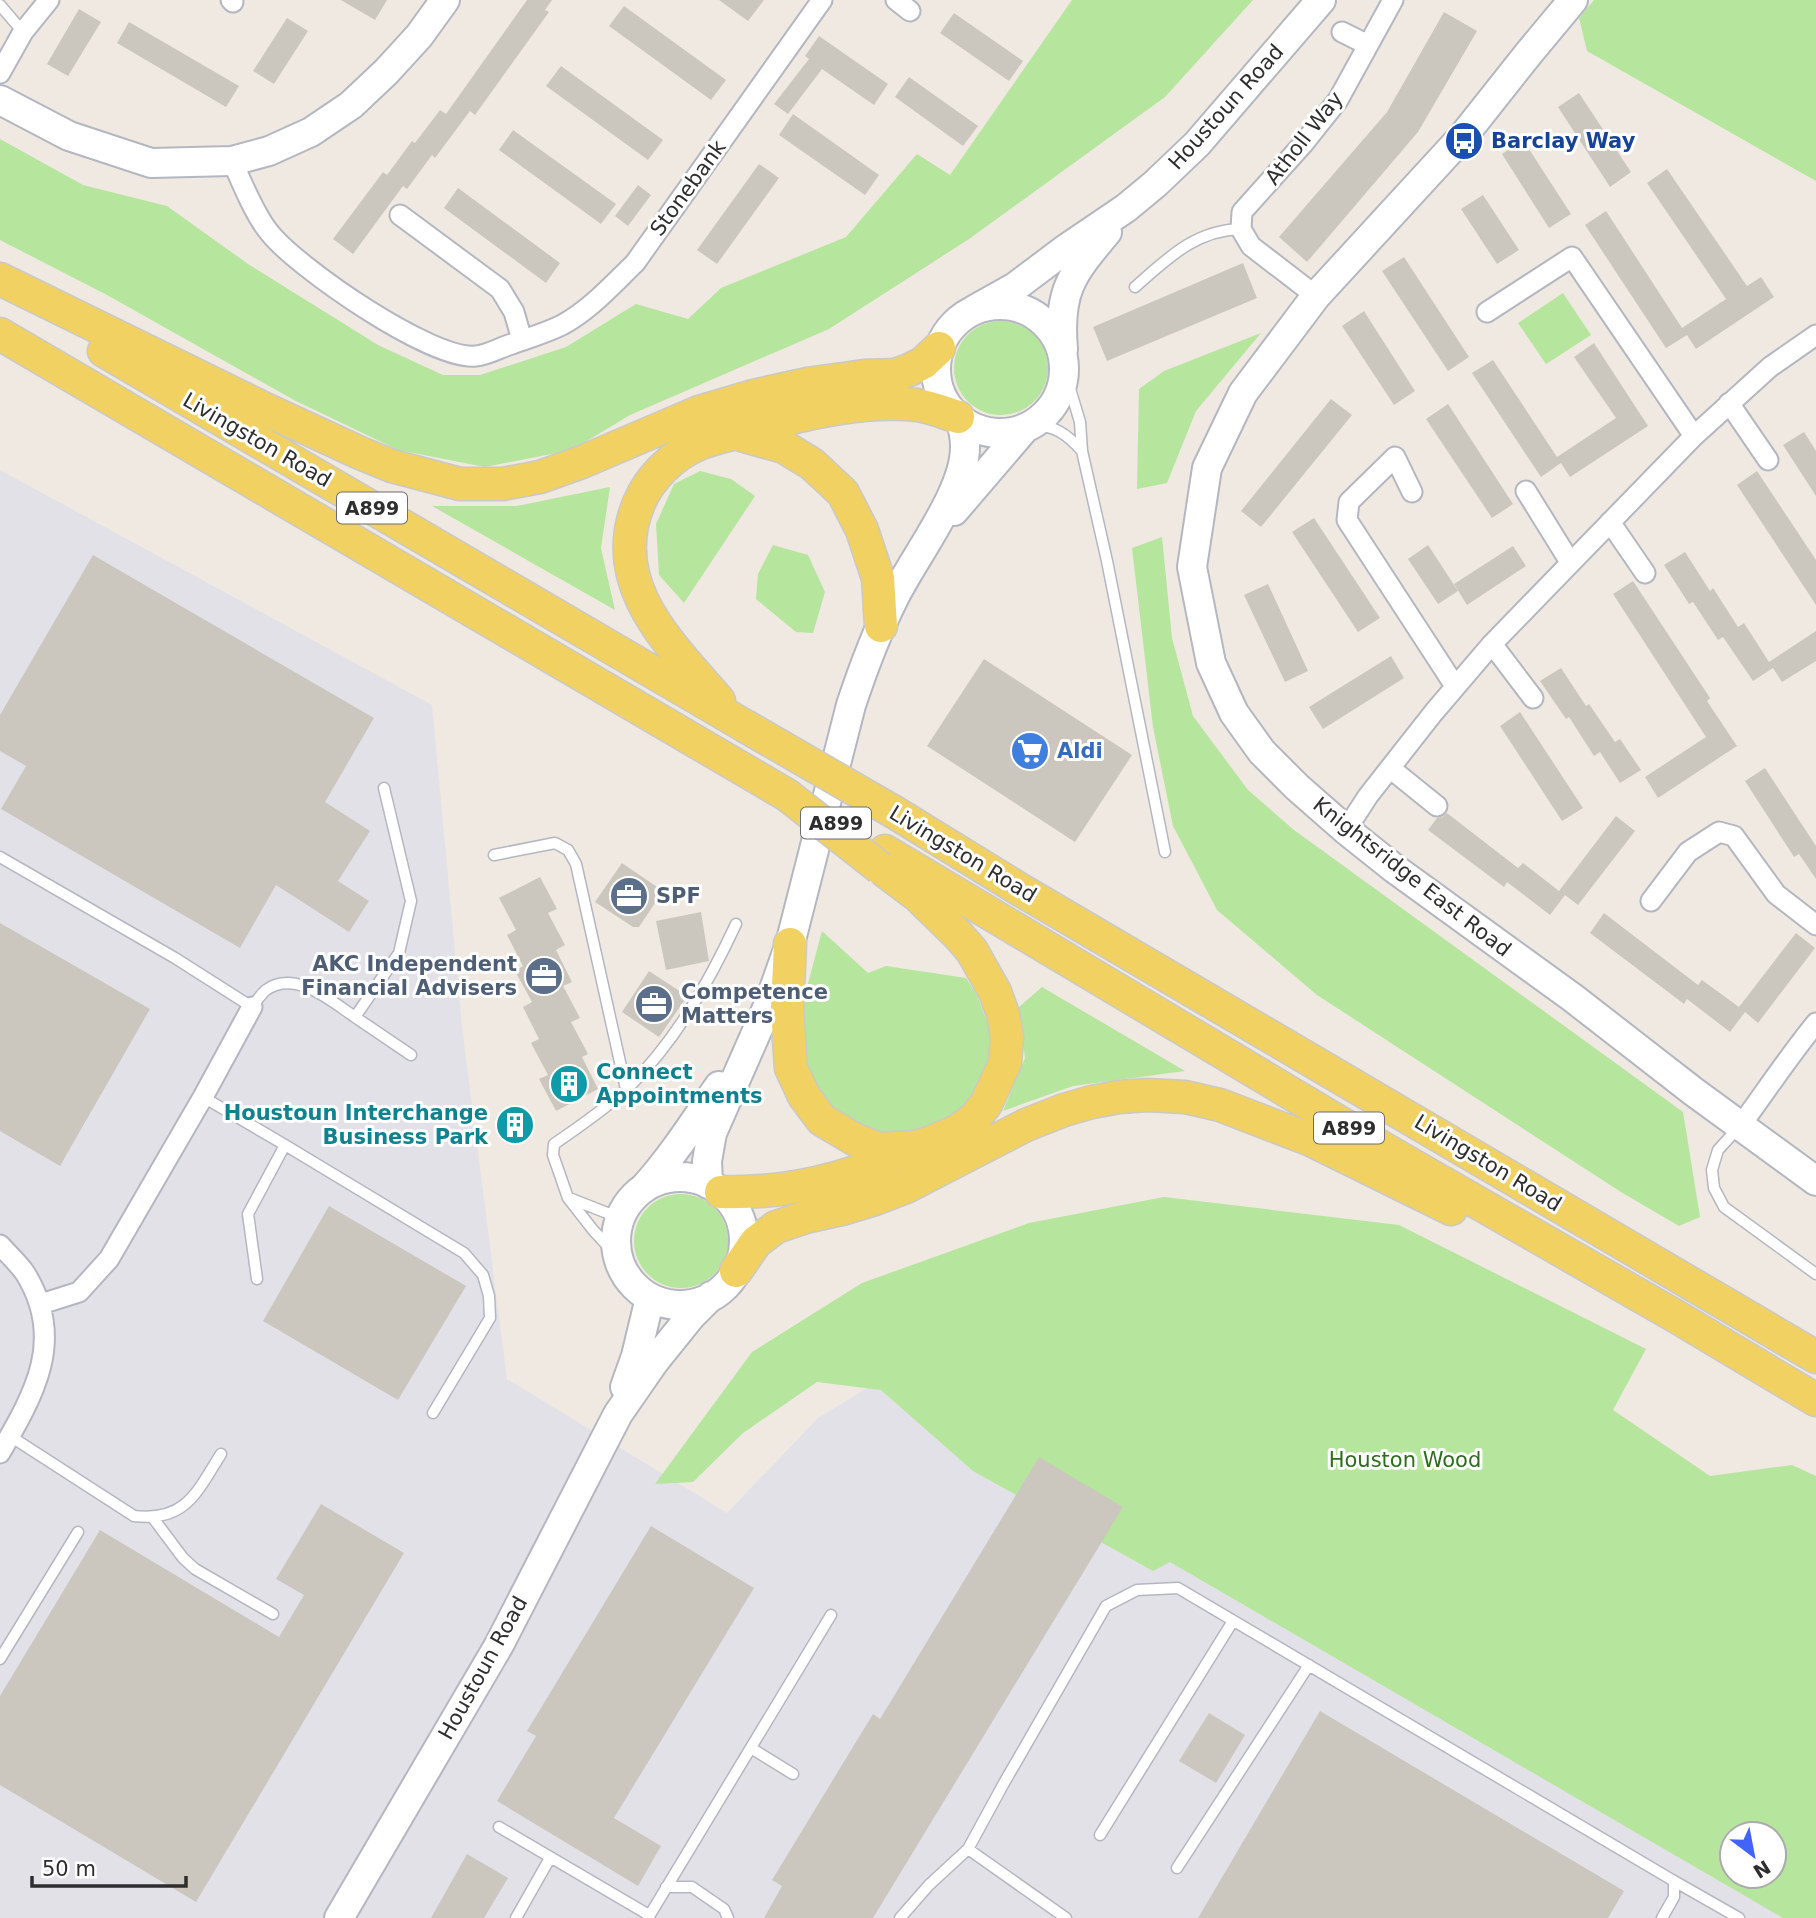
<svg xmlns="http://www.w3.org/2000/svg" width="1816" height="1918" viewBox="0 0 1816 1918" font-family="'DejaVu Sans',sans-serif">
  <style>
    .industrial { fill: #e3e1e8; fill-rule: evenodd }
    .green { fill: #b6e59e; fill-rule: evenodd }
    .building { fill: #cbc7bf }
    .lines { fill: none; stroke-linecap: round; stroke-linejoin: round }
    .lane-casing { stroke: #b4b7c1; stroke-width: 13 }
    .street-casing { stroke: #b4b7c1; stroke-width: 23 }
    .secondary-casing { stroke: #b4b7c1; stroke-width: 32 }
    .primary-casing { stroke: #c9c9c9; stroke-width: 35 }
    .lane { stroke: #fff; stroke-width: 10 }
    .street { stroke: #fff; stroke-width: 19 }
    .secondary { stroke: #fff; stroke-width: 28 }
    .primary { stroke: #f2d163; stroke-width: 32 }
    .primary-bridge-casing { stroke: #c9c9c9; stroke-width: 35; stroke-linecap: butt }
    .primary-bridge { stroke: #f2d163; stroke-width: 32 }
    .labels { text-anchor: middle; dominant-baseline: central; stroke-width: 6; stroke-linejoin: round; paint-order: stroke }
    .shield { fill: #fff; stroke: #6d6d6d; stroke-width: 2 }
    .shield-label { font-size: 19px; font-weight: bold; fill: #2e2e2e }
    .street-label { font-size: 21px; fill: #2e2e2e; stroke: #fff }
    .transit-label { font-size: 21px; font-weight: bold; fill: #164399; stroke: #fff; text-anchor: start }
    .shop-label { font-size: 21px; font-weight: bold; fill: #366cbe; stroke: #fff; text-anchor: start }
    .service-label { font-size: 21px; font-weight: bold; fill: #4e5e75; stroke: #fff; text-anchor: start }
    .culture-label { font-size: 21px; font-weight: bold; fill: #0d838f; stroke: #fff; text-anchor: start }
    .park-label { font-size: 21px; fill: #2c6e1b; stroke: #fff }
  </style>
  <rect width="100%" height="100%" fill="#efe9e1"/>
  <path class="industrial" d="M0,470L432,705L462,1027L507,1379L727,1513L818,1418L1080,1259L1816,1737V1918H0ZM1732,1834H1774V1876H1732Z"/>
  <path class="green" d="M1072,0H1253L1165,97L969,239L829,329L630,415L572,450L485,467L398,450L294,400L107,295L0,240V139L83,185L167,206L248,264L378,345L443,375H480L566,347L636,304L688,319L721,288L846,237L917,154L950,175Z
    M1594,0H1816V181L1587,51L1579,18Z
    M1563,293L1591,335L1546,364L1518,323Z
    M954 368a47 47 0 1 1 94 0a47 47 0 1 1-94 0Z
    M1261,333L1196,411L1167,483L1137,489L1139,389L1164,371Z
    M700,471L731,479L755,496L684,603L659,575L656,524L674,484Z
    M610,487L601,548L615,610L432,506H517Z
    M1162,537L1172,638L1193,716L1248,790L1294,830L1683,1112L1700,1217L1679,1226L1621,1192L1317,995L1217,910L1173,826L1153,727L1132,548Z
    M773,545L808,555L825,592L813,633L796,632L756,599L758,574Z
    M822,931L868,973L886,966L966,978L977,995L988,1024L993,1051L984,1080L964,1108L934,1129L901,1135L870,1132L848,1122L825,1102L810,1076L801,1038L805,995Z
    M1042,987L1185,1071L1073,1086L1003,1111L1025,1058L1019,1007Z
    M634 1241a47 47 0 1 1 94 0a47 47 0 1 1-94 0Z
    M1164,1197L1399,1225L1646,1349L1613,1410L1710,1476L1792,1465L1816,1476V1918H1783L1170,1562L1153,1571L973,1471L881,1390L817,1382L743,1433L693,1482L655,1484L752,1352L862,1283L1029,1223ZM1732,1834H1774V1876H1732Z"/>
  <path class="building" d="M341,0H387L375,20Z
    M527,0H552L545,10L549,12L475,115L470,111L435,158L432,155L407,189L403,186L353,254L333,239L383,172L387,175L412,141L415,143L440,110L446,114Z
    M719,0H764L748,21Z
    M624,6L726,80L711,100L609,26Z
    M79,9L101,22L68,76L47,64Z
    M1444,12L1477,31L1418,132L1307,262L1279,237L1387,112Z
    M954,13L1023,61L1009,81L940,33Z
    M287,18L308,31L274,84L253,71Z
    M129,22L239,86L226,107L117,43Z
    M819,36L888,84L874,105L822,69L788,114L774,104L809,59L805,56Z
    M561,66L663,140L648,160L546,86Z
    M909,77L978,126L963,146L895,97Z
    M1579,93L1631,172L1610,187L1558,107Z
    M793,114L879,175L865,195L779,135Z
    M513,130L616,204L601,224L499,150Z
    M1519,143H1525L1571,214L1549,228L1502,154Z
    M759,164L779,178L717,264L697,250Z
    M1667,169L1747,286L1761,277L1774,297L1696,349L1687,335L1666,348L1585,225L1606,211L1682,328L1726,299L1647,183Z
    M638,185L651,195L628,226L615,216Z
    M458,188L560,263L546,283L444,208Z
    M1483,195L1519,250L1497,264L1461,209Z
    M1404,257L1469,357L1448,371L1382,271Z
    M1243,263L1257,298L1107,361L1093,327Z
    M1364,311L1415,391L1394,405L1342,326Z
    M1594,343L1648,426L1570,477L1561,463L1541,477L1472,373L1493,360L1557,457L1616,418L1574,357Z
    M1331,399L1352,415L1261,527L1241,511Z
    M1448,404L1513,504L1492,518L1426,419Z
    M1804,432L1816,451V496L1783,445Z
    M1757,471L1816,560V605L1737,485Z
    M1314,518L1380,618L1358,632L1292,532Z
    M1428,545L1458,591L1438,604L1408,559Z
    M1513,546L1526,566L1467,605L1454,584Z
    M1685,552L1710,591L1713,588L1738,627L1744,623L1769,662L1816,631V661L1782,682L1773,668L1753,681L1723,637L1718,640L1693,602L1689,604L1664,565Z
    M93,555L374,718L325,802L370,831L338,881L369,901L349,932L276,885L240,948L1,809L26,766L0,751V715Z
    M1633,581L1710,698L1707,701L1737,746L1658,798L1645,777L1706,737L1613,594Z
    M1268,584L1308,671L1285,682L1244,595Z
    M1391,656L1404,678L1323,729L1309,707Z
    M984,659L1132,755L1075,842L927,746Z
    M1561,668L1586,706L1589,704L1615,742L1620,739L1641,770L1620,783L1600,752L1594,756L1569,717L1566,719L1540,681Z
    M1520,712L1583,808L1562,821L1500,726Z
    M1765,768L1816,846V879L1799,854L1794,857L1745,781Z
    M1447,813L1518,868L1523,863L1559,891L1616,816L1635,831L1578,905L1565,895L1550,915L1507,882L1504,887L1428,830L1437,818L1442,817Z
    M622,863L663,891L639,927H633L595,902Z
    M540,877L557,909L548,913L565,945L556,950L572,982L563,986L580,1018L571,1022L588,1054L582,1057L598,1089L556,1111L539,1079L548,1075L531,1043L539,1039L523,1007L532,1002L515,971L523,966L507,935L516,930L499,898Z
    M701,912L709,961L666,970L656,921Z
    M1604,913L1698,985L1702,980L1739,1007L1796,933L1815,948L1758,1023L1745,1012L1730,1032L1687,999L1684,1004L1590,933Z
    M0,923L150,1009L60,1166L0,1131Z
    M649,971L684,994V1001L659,1037L622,1012Z
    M329,1206L466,1286L398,1400L263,1321Z
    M1039,1457L1123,1507L873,1918H764L782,1886L772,1880L873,1714L880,1719Z
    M321,1504L404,1553L196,1902L0,1785V1696L100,1530L279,1637L304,1595L276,1579Z
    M651,1526L754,1588L614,1818L661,1846L638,1886L497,1801L536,1736L527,1731Z
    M1320,1711L1624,1891L1608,1918H1198Z
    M1209,1713L1245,1735L1216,1783L1179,1761Z
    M467,1854L508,1878L484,1918H431Z"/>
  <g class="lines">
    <defs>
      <path id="lane" d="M0,5L23,32
        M1135,287C1167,259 1195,230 1241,229
        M1065,372L1080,422L1082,451L1107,561L1165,852
        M1031,426C1053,424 1067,434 1082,451
        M494,855L555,843L568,850L576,864L626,1089
        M0,857L175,958L252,1007C256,1002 261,994 266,990C295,969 331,1001 355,1017L399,953L411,901L384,788
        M355,1017L411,1055
        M203,1097L285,1145
        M1739,1127L1718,1150L1712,1170L1714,1188L1724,1207L1816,1274
        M569,1198L620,1218
        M618,1257L593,1230L568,1198L553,1155L554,1144C579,1127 605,1109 627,1089C675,1042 708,984 736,924
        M257,1279L248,1214L285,1145L464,1253L483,1275L489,1296L490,1318L433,1413
        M10,1436L134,1516C186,1522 197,1492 221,1454
        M153,1518L183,1558L195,1569L273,1614
        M0,1659L78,1532
        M751,1748L793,1774
        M499,1827L649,1915
        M1100,1835L1233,1621
        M968,1849L1066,1918
        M1177,1868L1309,1665
        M1674,1881L1739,1918
        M666,1887H692L724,1909L728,1918
        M516,1918L550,1858
        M648,1918L831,1615
        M900,1918L929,1885L968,1849L1004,1783L1106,1606L1137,1590L1178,1588L1674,1881V1897L1662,1918"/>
      <path id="street" d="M231,0L233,2
        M896,0L910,11
        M1342,32L1368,45
        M0,73L23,32L49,0
        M232,161C242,182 254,214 269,232C296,267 432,361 476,356C488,355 501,347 512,344C528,338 546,333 562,325C590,310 612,285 635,263L822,0
        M400,215L500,289L514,312L522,340
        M1316,296L1251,246L1241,229L1242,212L1303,144L1338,100L1393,0
        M1487,312L1572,257L1694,436
        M1729,403L1768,460
        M1526,491L1570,562
        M1412,492L1395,457L1349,502L1347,520L1455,686
        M1610,522L1645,573
        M1492,644L1533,698
        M1390,768L1437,806
        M1346,830L1368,796L1434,712L1492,644L1694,436L1770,367L1816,335
        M1651,901L1688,852L1719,832L1734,836L1776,894L1816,925
        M1741,1125C1766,1091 1789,1056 1816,1023
        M0,1245C8,1254 18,1263 25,1273C66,1339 35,1393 0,1453
        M41,1304L79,1292L109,1259L203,1097L252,1007"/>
      <path id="secondary" d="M1573,0L1529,53L1464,135L1316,296L1243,393L1207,468L1192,567L1211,663L1234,713L1262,752L1297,787L1346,830L1395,869L1573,998L1694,1092L1816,1181
        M0,100L69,136L151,163L232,161L269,151L311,132L351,105L386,72L419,36L445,0
        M936 369a64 64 0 1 1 128 0a64 64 0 1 1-128 0Z
        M974,310L1015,287L1067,248L1126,208L1155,184L1197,144L1321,0
        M1063,349C1058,291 1071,275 1107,232
        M954,511L1025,428
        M616 1241a64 64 0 1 1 128 0a64 64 0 1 1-128 0Z
        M708,1184L707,1161L712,1133L768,1006L790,944L851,705C863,669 876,634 893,600C913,558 966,492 965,446C965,437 963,428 960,419
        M644,1188C672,1157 695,1121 719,1086
        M625,1387L636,1356L650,1298
        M339,1918L499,1645L618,1414L654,1362L691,1316L711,1296"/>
      <path id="primary" d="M0,279L265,409L360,453L392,466L460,484H503L540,477L582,462L699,412L753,396L807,384L864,376L895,375L909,370L923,363L939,348
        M0,334L787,795
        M104,351L745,726
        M737,434L784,447L812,464L843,493L862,530L878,578L881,626
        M719,701C670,644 605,584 639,503C650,477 673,455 699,444C718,436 740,433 760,427C807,412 868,400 917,405C931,407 945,413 958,417
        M894,812L1019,889L1816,1357
        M885,851L1386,1150L1677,1317L1816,1400
        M790,944L787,1009L791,1068L804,1096L822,1120L854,1139L879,1149L915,1147L932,1142L957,1131L974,1119L986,1104L1005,1063L1007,1038L1003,1014L995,992L972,951L958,935L918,896L886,872
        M721,1192C784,1194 848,1179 905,1152
        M736,1271L756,1242L776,1227L806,1217L842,1209L875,1199L906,1187L1026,1125L1064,1110L1092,1102L1119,1097L1147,1095L1185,1097L1220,1105L1311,1140L1451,1209"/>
    </defs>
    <use href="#lane" class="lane-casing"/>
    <use href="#street" class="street-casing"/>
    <use href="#secondary" class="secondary-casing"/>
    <use href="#primary" class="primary-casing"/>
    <use href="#lane" class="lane"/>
    <use href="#street" class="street"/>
    <use href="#secondary" class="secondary"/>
    <use href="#primary" class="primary"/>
    <defs>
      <path id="primary-bridge" d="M745,726L894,812
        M787,795L880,868"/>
    </defs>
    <use href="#primary-bridge" class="primary-bridge-casing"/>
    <use href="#primary-bridge" class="primary-bridge"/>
  </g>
  <defs>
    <symbol id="bus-disc" viewBox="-11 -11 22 22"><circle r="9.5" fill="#1a4fb4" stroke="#fff"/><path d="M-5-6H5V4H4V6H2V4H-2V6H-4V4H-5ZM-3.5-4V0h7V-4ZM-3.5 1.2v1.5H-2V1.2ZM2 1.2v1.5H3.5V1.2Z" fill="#fff"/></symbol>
    <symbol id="supermarket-disc" viewBox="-11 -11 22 22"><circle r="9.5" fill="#3f7fe0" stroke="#fff"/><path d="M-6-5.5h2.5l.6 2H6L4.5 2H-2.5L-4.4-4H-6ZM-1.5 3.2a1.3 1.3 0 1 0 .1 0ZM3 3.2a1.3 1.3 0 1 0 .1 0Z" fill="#fff"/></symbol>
    <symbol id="office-disc" viewBox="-11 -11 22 22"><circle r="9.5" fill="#5c6f8a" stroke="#fff"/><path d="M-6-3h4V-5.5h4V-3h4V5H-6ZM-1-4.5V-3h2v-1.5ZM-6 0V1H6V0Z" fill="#fff"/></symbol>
    <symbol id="building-disc" viewBox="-11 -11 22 22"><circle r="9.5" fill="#0f9aa8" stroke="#fff"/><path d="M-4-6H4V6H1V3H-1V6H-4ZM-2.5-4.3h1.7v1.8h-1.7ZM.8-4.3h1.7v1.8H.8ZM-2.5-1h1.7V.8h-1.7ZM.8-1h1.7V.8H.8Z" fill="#fff"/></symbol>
  </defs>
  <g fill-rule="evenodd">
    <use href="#bus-disc" x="1442" y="119" width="44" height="44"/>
    <use href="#supermarket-disc" x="1008" y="729" width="44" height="44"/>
    <use href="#office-disc" x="607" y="874" width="44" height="44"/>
    <use href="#office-disc" x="522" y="954" width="44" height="44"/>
    <use href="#office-disc" x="632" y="982" width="44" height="44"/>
    <use href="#building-disc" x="547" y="1062" width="44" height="44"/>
    <use href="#building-disc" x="493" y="1103" width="44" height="44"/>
  </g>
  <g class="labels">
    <g class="shield">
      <rect x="337" y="492.5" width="70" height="31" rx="5"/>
      <rect x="801" y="807.5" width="70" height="31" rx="5"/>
      <rect x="1314" y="1112.5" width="70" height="31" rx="5"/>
    </g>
    <g class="shield-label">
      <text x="372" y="508">A899</text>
      <text x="836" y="823">A899</text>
      <text x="1349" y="1128">A899</text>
    </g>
    <g class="street-label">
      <text transform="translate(1226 107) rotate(-48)">Houstoun Road</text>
      <text transform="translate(1304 138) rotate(-52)">Atholl Way</text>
      <text transform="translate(688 188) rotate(-54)">Stonebank</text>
      <text transform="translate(257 440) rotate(30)">Livingston Road</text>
      <text transform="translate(963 854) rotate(31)">Livingston Road</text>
      <text transform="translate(1412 877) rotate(38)">Knightsridge East Road</text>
      <text transform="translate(1488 1163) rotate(31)">Livingston Road</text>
      <text transform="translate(483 1668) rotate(-61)">Houstoun Road</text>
    </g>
    <g class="transit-label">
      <text x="1491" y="141">Barclay Way</text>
    </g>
    <g class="shop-label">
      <text x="1057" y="751">Aldi</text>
    </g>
    <g class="service-label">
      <text x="656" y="896">SPF</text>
      <text x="517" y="964" text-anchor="end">AKC Independent<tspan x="517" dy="24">Financial Advisers</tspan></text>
      <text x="681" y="992">Competence<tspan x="681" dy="24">Matters</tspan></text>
    </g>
    <g class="culture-label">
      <text x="596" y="1072">Connect<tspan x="596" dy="24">Appointments</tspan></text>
      <text x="488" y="1113" text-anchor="end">Houstoun Interchange<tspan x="488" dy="24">Business Park</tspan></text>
    </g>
    <g class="park-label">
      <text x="1405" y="1460">Houston Wood</text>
    </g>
  </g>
  <g transform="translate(1753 1855) rotate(148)"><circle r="33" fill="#ffffff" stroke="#ababab" stroke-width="2"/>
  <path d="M0-5L12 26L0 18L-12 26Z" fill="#4264fb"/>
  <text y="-10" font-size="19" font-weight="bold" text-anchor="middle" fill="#2e2e2e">N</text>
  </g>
  <path d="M32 1876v10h154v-10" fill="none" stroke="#2e2e2e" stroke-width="3.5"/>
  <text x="42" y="1876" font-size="21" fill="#2e2e2e" stroke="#ffffff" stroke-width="5" paint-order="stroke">50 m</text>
</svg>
